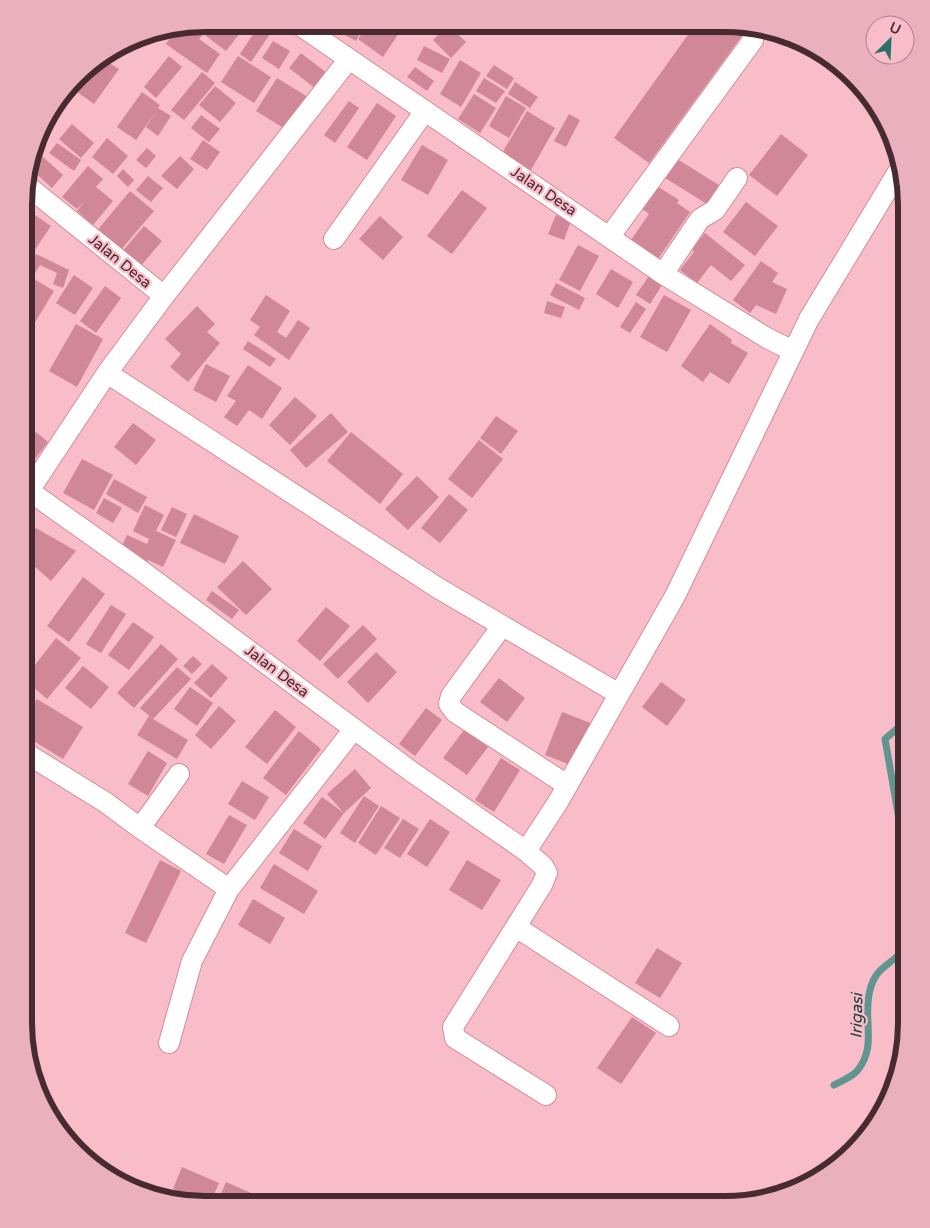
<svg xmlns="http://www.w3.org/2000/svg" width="930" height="1228" viewBox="0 0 930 1228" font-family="'Varela Round',sans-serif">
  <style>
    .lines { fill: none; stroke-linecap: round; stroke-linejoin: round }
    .stream { stroke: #60968f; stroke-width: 7 }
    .building { fill: #d08798 }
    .minor-casing { stroke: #d58c9d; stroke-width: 22 }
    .minor { stroke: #fff; stroke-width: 20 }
    .labels { text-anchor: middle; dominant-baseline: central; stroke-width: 4.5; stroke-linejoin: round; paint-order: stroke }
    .street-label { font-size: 15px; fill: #482a31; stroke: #f9bcc9 }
    .water-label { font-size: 16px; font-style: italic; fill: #17413b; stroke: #f9bcc9 }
    .rim { fill: none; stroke: #482a31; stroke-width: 6 }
  </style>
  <rect width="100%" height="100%" fill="#f9bcc9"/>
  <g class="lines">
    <path class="stream" d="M906,845L899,819L885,739L906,721
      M834,1085C841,1081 852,1077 857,1071C878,1046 862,1019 870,990C876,965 893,965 906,947"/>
  </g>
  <path class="building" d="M206,24H247L226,51L193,26Z
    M324,24H365L356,41Z
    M368,24H405L383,57L358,39Z
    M448,25L466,42L451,58L433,40Z
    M695,25L749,26L649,163L614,138Z
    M188,27L202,36L199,39L220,54L207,73L166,44L177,28Z
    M258,27L270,34L251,62L240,54Z
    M165,30L154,40L148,33L161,31Z
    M273,41L290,51L279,69L262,58Z
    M424,46L450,59L442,73L417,60Z
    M301,53L328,74L316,89L289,68Z
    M169,56L182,67L156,98L144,87Z
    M238,56L271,77L254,103L221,82Z
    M103,59L119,69L94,104L76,91L95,63Z
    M460,60L481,73L461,107L440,94Z
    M494,65L514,78L507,89L486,76Z
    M415,67L434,81L427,91L407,77Z
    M202,72L215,83L184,120L171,110Z
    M277,78L311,99L290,132L256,111Z
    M484,78L505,91L496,103L476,91Z
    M515,82L538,97L530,108L508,94Z
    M215,86L236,103L220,122L199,105Z
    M142,92L160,105L158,108L171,116L158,136L146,127L157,110L136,140L117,127Z
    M474,94L496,108L480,133L458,119Z
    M506,96L526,108L509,138L489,126Z
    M349,101L359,108L335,143L324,135Z
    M377,103L396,116L367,160L347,147Z
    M527,111L555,128L531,170L502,153Z
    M569,114L580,120L566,147L554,141Z
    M201,115L220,129L209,142L191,128Z
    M72,124L94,143L81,158L59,139Z
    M781,134L808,155L777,196L749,175Z
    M107,138L128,156L113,174L92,157Z
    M203,140L220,152L207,170L190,159Z
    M57,143L81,160L74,171L49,153Z
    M422,145L448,160L428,195L401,180Z
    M147,148L156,156L146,168L136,160Z
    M42,156L63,175L52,188L31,169Z
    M180,156L194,169L177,189L161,176Z
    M677,159L719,185L707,204L665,178Z
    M88,166L103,179L96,187L113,201L93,225L77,211L84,202L77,209L62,197Z
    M123,169L134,180L128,187L117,176Z
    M148,176L163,188L151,202L136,190Z
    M655,185L679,200L677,203L690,212L658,259L631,240L649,214L641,208Z
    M462,190L487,208L452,254L427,236Z
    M130,191L154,211L119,252L96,232Z
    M746,202L778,226L755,256L723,232Z
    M902,214L906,215V237L897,235Z
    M35,215L51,226L28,260L25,258V230Z
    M556,215L571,221L564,240L548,234Z
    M380,216L403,237L383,260L359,239Z
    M144,226L162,241L139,268L121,253Z
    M705,233L745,265L731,281L711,265L697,283L680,270L694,252L692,249Z
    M578,245L599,256L580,291L559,280Z
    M36,254L69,270L63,288L53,284L57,273L40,265L35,273L27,269Z
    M761,261L778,273L772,282L787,289L776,314L756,305L750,313L733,300Z
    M611,269L633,282L618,308L596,294Z
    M74,275L93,288L75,315L56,303Z
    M649,276L662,285L650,304L636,295Z
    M34,279L54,291L25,339V294Z
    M556,283L585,298L579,310L550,295Z
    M105,286L121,298L96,333L80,321Z
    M266,295L290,311L277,332L286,338L298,320L310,328L289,360L254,335L260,327L250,320Z
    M664,295L691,310L667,352L640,337Z
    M547,301L565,307L561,318L544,313Z
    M636,302L646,309L630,333L620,327Z
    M197,306L215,324L207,332L220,343L188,382L170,367L181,354L165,339Z
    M76,324L103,339L77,387L49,371Z
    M710,324L732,340L731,343L748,353L729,384L710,372L703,382L681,366Z
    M248,341L276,359L270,367L243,349Z
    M206,364L230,376L216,402L193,390Z
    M248,365L282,388L262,419L249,410L237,426L224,417L236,401L227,396Z
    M295,397L317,416L290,445L269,425Z
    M331,413L348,432L306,468L290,450Z
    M496,416L518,431L501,454L480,438Z
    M133,423L156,440L136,465L114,447Z
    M36,432L48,442L25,472V446Z
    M351,432L403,474L380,504L327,461Z
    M479,440L503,459L472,498L448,479Z
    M82,459L113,475L94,510L63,493Z
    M417,476L439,497L408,530L385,509Z
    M114,479L147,497L138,513L106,494Z
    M449,494L468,510L440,543L421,528Z
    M104,498L122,508L113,523L96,513Z
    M145,505L164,515L156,531L176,540L163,567L148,560L147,562L120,550L127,535L147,544L149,539L133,531Z
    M172,507L187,514L176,537L161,530Z
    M194,514L239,536L225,564L180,543Z
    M36,528L76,551L51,581L25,558V543Z
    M243,561L272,589L246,615L217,587Z
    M25,575L34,586L25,594Z
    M83,577L105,594L69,642L47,626Z
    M212,591L239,610L232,619L206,600Z
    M111,605L126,614L101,653L86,644Z
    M326,607L350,626L320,661L297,641Z
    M133,622L154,637L129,670L108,655Z
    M363,625L377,639L338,679L323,664Z
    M56,638L81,658L47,699L24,679Z
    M161,644L178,659L134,708L117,693Z
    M376,652L397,672L368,703L347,682Z
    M193,656L202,664L192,674L183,666Z
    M212,664L228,678L211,698L194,683Z
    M83,666L109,687L91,709L65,688Z
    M177,667L191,679L153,719L188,740L177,759L137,735L149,716L153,719L140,708Z
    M499,678L525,698L507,722L480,702Z
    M661,682L686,700L667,726L642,707Z
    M190,687L213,703L197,726L174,709Z
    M37,699L83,727L63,759L24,735V718Z
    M219,706L236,721L211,749L195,735Z
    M426,708L442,720L415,756L399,744Z
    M275,710L296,727L267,764L245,747Z
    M562,712L593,724L576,767L545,755Z
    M464,730L488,747L467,775L443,758Z
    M299,731L321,749L286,795L263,778Z
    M148,751L167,763L148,796L128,784Z
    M501,758L520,770L494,812L475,800Z
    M355,769L371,788L344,813L327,794Z
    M242,781L269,797L255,820L228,804Z
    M364,796L379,806L355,843L340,833Z
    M322,797L344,813L325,839L303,823Z
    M381,806L400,818L376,855L358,843Z
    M229,815L247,825L224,864L206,854Z
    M403,819L419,829L400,858L384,848Z
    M430,819L450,832L427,867L407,854Z
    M294,829L322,846L308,871L279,853Z
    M160,860L181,871L146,943L125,933Z
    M467,860L501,880L482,910L449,890Z
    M274,864L318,891L304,914L260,888Z
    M253,899L285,918L270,944L238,925Z
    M657,948L682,963L660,998L635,983Z
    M632,1017L656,1033L621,1084L597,1068Z
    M182,1167L219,1183L210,1203H203L173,1189Z
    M226,1182L258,1196L255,1203H217Z"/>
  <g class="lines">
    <defs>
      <path id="minor" d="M298,24L663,274L767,338L793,351
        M25,184L164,296L107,373L438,588L619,694
        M610,236L753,40
        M334,239L425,111
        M663,274L700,219L715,210L737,178
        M164,296L349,59
        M25,488L139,569L412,772L526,851L543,866L547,873L542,885L453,1027L455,1038L546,1095
        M25,497L107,373
        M502,626L451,696L449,704L455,712L567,785
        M24,752L105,802L140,828
        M179,774L140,828L229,889
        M526,851L558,802L675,596L809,319L898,172
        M516,927L669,1026
        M169,1043L192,961L229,889L354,729"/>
    </defs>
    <use href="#minor" class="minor-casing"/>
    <use href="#minor" class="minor"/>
  </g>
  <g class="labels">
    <g class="street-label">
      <text transform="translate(544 191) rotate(34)">Jalan Desa</text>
      <text transform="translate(120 261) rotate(39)">Jalan Desa</text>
      <text transform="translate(277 671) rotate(37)">Jalan Desa</text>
    </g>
    <g class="water-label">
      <text transform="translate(857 1016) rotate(-89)">Irigasi</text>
    </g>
  </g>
  <path d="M0 0H930V1228H0ZM205 32H725A173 173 0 0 1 898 205V1023A173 173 0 0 1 725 1196H205A173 173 0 0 1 32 1023V205A173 173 0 0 1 205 32Z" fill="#ebb0bd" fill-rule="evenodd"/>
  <path class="rim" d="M205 32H725A173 173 0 0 1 898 205V1023A173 173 0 0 1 725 1196H205A173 173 0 0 1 32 1023V205A173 173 0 0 1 205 32Z"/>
  <g transform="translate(890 40) rotate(24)"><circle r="24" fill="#f9bcc9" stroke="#b2828c"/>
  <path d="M0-4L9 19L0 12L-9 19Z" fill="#2a7169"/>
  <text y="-8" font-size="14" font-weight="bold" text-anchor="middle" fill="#482a31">U</text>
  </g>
</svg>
